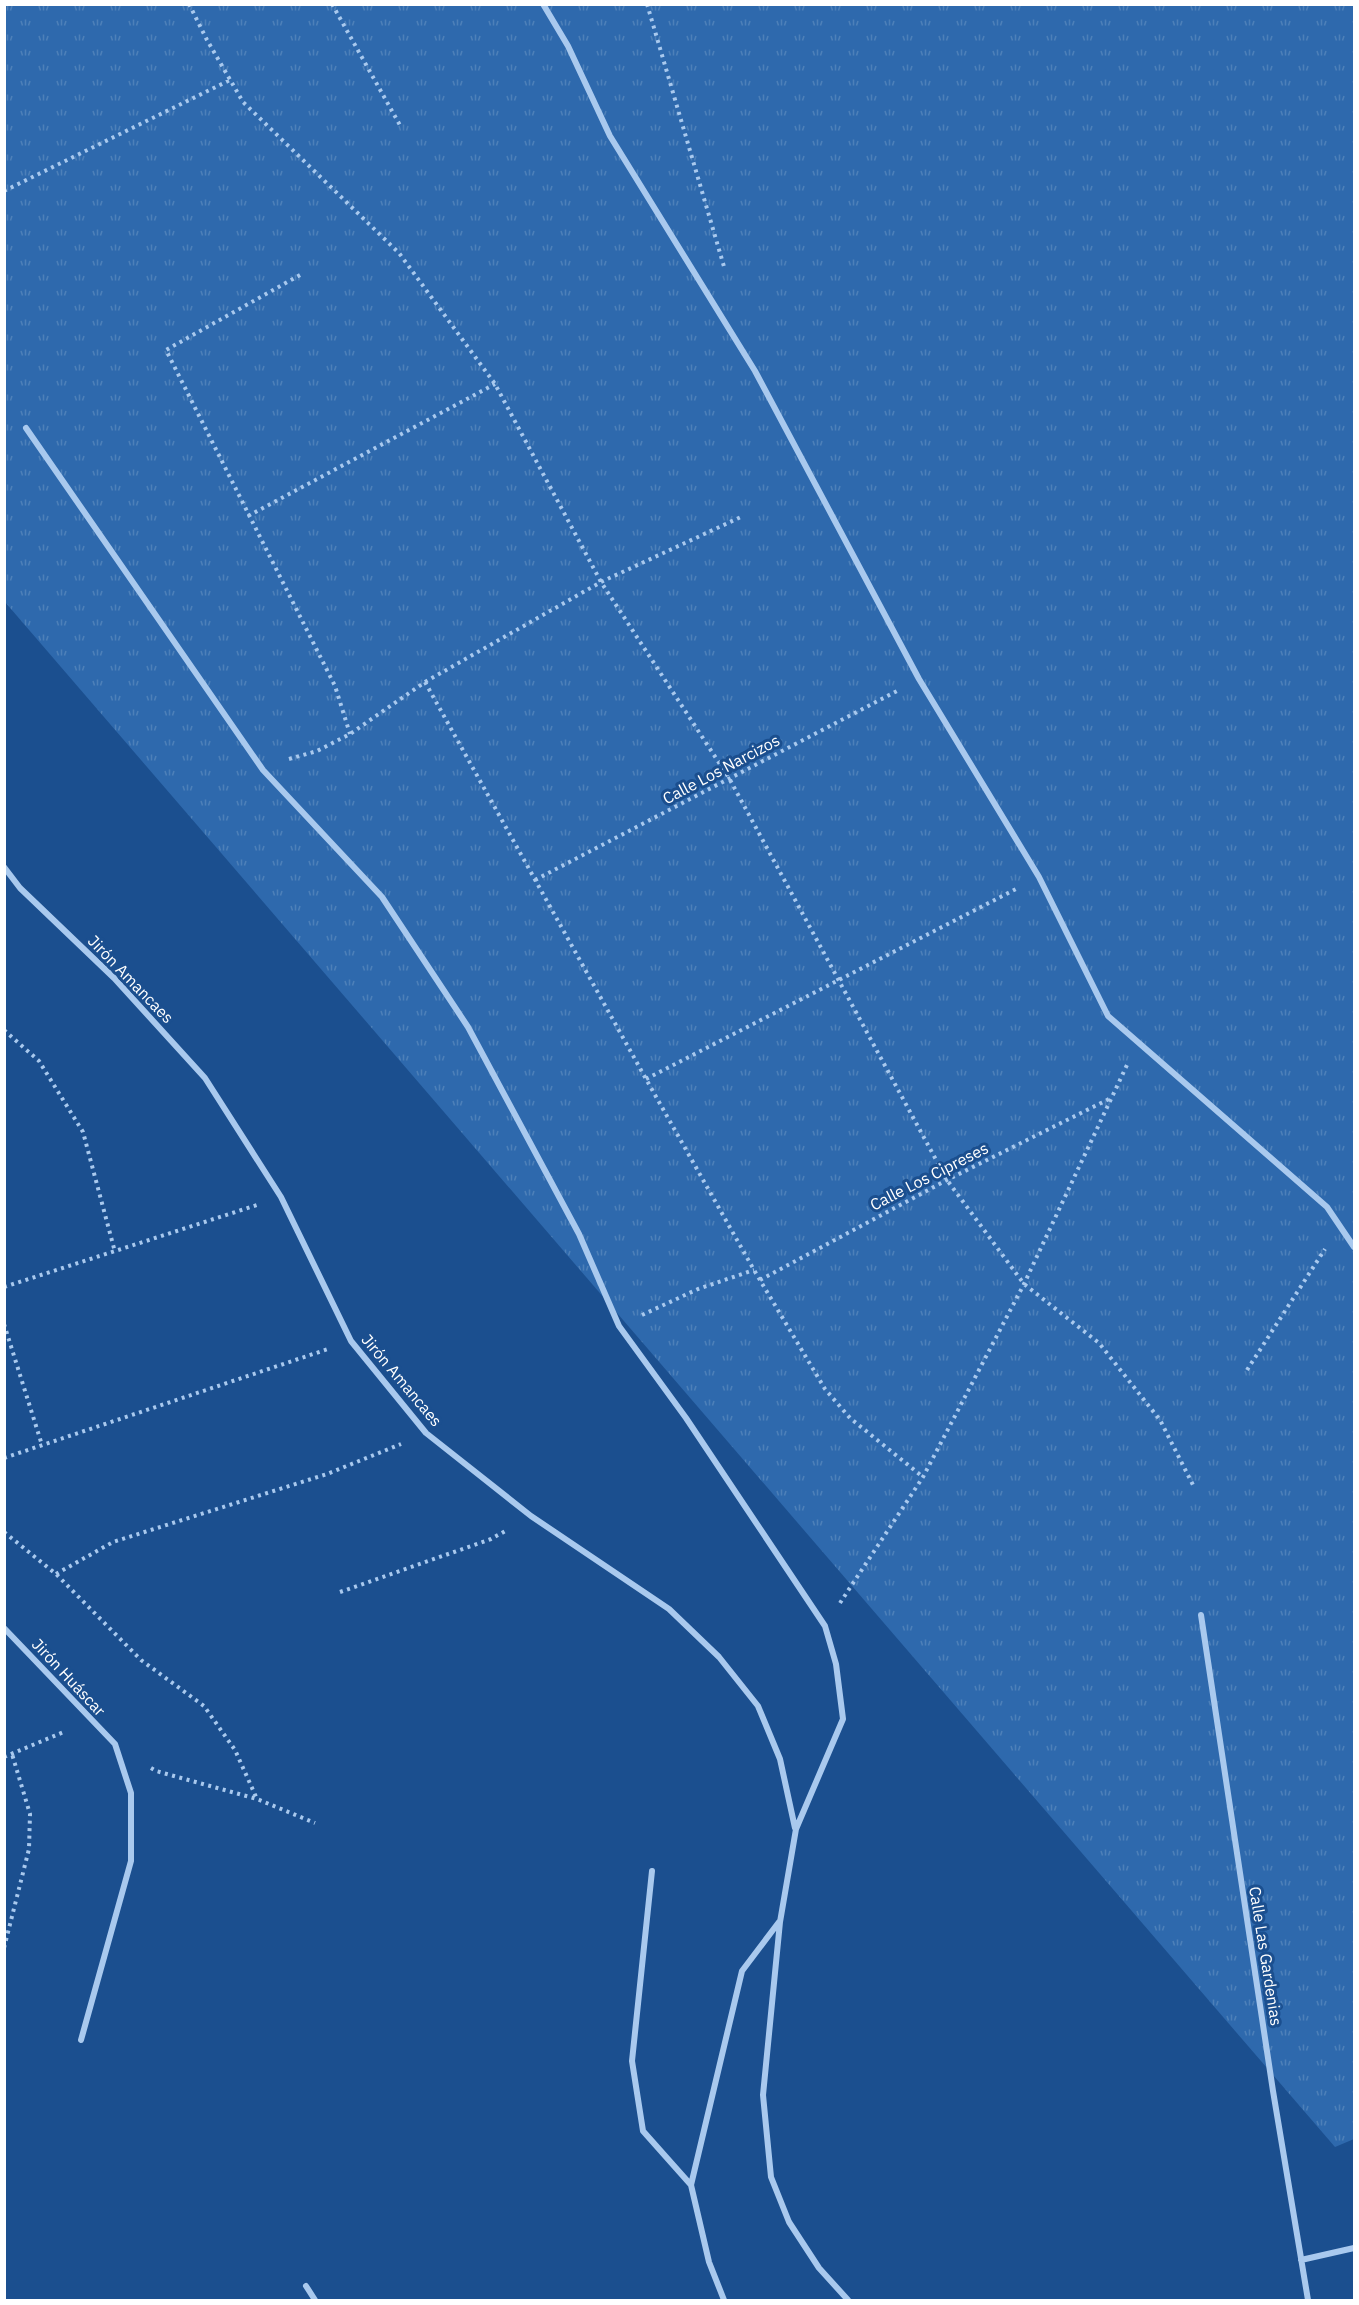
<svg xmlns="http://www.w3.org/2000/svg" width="1359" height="2305" viewBox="0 0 1359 2305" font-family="'IBM Plex Sans',sans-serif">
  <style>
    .grass { fill: url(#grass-tufts) }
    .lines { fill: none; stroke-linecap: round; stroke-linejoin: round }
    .path { stroke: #a9c9ee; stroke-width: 4; stroke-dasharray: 3 4.5; stroke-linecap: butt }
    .minor { stroke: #a9c9ee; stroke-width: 6 }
    .labels { text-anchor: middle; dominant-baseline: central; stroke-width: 6; stroke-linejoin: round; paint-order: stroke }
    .street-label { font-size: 16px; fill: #fff; stroke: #1b4f8f }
  </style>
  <defs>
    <pattern id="grass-tufts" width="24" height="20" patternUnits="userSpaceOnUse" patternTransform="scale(1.5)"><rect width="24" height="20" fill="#2e69ad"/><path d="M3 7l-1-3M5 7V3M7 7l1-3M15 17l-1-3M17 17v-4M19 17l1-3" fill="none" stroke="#4d80b9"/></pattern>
  </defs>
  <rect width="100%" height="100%" fill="#1b4f8f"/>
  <path class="grass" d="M4,5H1354V2139L1335,2147L5,602Z"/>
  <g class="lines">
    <path class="path" d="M189,4L207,40L243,102L399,253L495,384L601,582L729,778L947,1180L1024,1284L1099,1343L1160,1420L1194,1487
      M332,4L401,127
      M647,4L725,270
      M4,191L230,80
      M300,275L166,350L335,686L350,734
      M248,516L495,384
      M425,682L646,1079L754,1270L825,1389L850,1418L923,1477
      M289,759L317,751L350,734L425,682L601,582L743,516
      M535,880L897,691
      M4,1030L39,1061L83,1132L115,1252
      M646,1079L1016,889
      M760,1280L947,1180L1111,1098
      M4,1287L257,1205
      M642,1315L698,1289L754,1270
      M4,1324L42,1445
      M1247,1370L1325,1249
      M4,1458L328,1349
      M4,1532L56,1574L141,1660L204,1706L235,1750L257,1799
      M56,1574L113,1542L327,1474L401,1444
      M340,1592L491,1539L507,1530
      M840,1603L923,1477L1024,1284L1127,1065
      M4,1757L66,1731
      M151,1768L156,1771L257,1799L315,1823
      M4,1948L29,1849L30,1814L12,1754"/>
    <path class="minor" d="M543,4L568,46L610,136L755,371L919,679L1039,877L1108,1016L1327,1207L1354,1247
      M26,428L263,770L382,897L468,1027L579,1234L619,1326L686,1418L825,1626L836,1664L843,1719L796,1829L780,1922L763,2095L771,2177L789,2222L819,2268L848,2300
      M4,867L20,888L114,978L205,1078L281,1197L351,1341L426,1433L531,1516L669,1609L719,1657L758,1706L780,1759L795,1828
      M1201,1615L1273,2091L1308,2300
      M4,1628L115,1744L131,1793V1861L81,2040
      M652,1871L632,2061L643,2131L691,2185
      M1301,2260L1354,2248
      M306,2286L315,2300
      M724,2300L709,2262L691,2185L742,1971L779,1922"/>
  </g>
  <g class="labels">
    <g class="street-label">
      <text transform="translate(721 769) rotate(-28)">Calle Los Narcizos</text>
      <text transform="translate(131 979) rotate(46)">Jirón Amancaes</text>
      <text transform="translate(929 1176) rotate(-27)">Calle Los Cipreses</text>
      <text transform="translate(402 1380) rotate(50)">Jirón Amancaes</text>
      <text transform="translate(69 1677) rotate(47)">Jirón Huáscar</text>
      <text transform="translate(1266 1956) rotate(81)">Calle Las Gardenias</text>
    </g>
  </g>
  <rect width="1359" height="2305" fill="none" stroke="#ffffff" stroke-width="12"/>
</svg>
